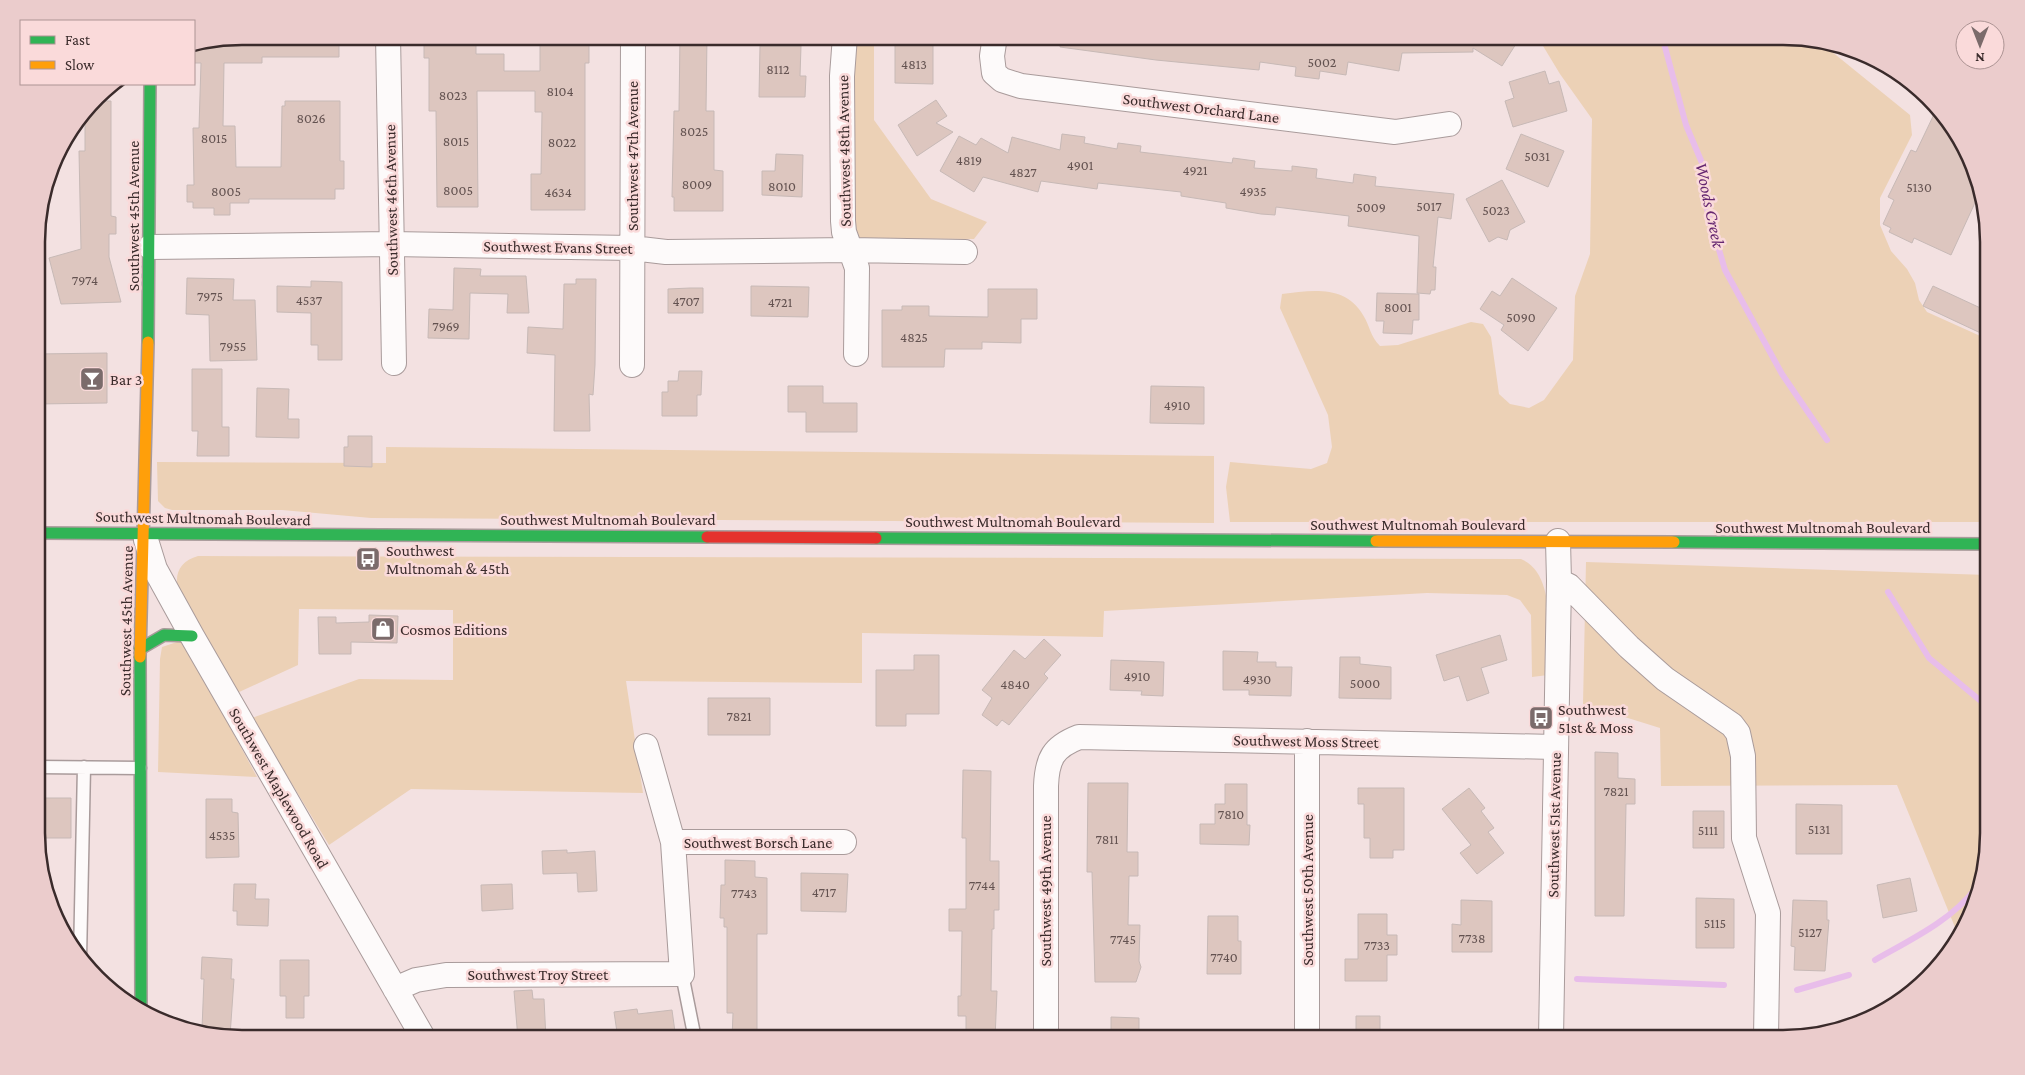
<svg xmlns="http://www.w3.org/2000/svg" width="2025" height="1075" viewBox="0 0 2025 1075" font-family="'Crimson Pro',serif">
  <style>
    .green { fill: #ecd1b6 }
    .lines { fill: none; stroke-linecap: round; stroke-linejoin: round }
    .stream { stroke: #e8bdea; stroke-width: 6 }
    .building { fill: #ddc6bf; stroke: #c7b9b6 }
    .lane-casing { stroke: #a99b9b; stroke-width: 15 }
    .street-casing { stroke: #a99b9b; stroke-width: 26 }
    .fast-casing { stroke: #a99b9b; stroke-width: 14 }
    .slow-casing { stroke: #a99b9b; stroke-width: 14 }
    .jam-casing { stroke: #a99b9b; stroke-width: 14 }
    .lane { stroke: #fdfafa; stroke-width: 12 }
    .street { stroke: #fdfafa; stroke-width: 24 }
    .fast { stroke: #30b455; stroke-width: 11 }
    .slow { stroke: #ff9f0a; stroke-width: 11 }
    .jam { stroke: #e5322d; stroke-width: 11 }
    .labels { text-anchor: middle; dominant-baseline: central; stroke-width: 5; stroke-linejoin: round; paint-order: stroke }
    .number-label { font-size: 14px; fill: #635250 }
    .street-label { font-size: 16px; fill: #3a2b2b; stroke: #fadada }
    .poi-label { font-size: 16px; fill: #3a2b2b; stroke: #fadada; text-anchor: start }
    .water-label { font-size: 18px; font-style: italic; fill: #652670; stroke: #fadada }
    .rim { fill: none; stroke: #3a2b2b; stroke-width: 2.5 }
  </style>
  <rect width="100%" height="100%" fill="#f3e1e1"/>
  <path class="green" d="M855,36H874V120L931,199L987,222L974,239L857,238L853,228Z
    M1537,36H1783L1830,47L1831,51L1910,115L1912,135L1880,198V225L1891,251L1907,269L1915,283L1919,300L1927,312L1987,339L1988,522H1230L1226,487L1230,462L1311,469L1327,463L1332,447L1328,415L1280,308L1282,294C1312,290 1346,285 1363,315C1370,326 1370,336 1380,346L1398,345L1471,322L1483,324L1491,337L1499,394L1510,404L1529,408L1544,400L1573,360L1575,296L1590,254L1592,119L1560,74Z
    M37,249H42L40,284H37Z
    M386,447L1214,456V523L371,518L282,510H172L165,508L158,501L157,462L386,463Z
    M198,556L1521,559C1558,574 1547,641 1548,675L1532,677L1531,615L1520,600L1507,595L1427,593L1104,611L1103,637L862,633V683L626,681L643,793L411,789L329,845L252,718L359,679L453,680V610L299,609L298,665L237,693L178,590C174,572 181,561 198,556Z
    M1586,562L1988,575L1989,833L1967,924L1959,937L1897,785L1661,786L1660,728L1583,704Z
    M180,641L190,653L257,777L158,772L160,659L162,647Z"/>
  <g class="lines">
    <path class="stream" d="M1662,36L1686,125L1705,170L1707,209L1725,270L1782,374L1827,440
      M1888,592L1929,658L1988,707
      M1875,960C1910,940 1951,921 1976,888
      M1577,979L1724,985
      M1797,990L1849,975"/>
  </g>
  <path class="building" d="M242,36H339V57H262V63H224L223,126H235L236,167H281L282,106H285V101H340V161H344V189H335V199H249V203H230V215H214V208H193V202H187V185H194L193,128H199L201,63H194V46Z
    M424,36H476V54H504V71H540V36H589V63H585V210H531V174H541L542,112H535V91H477L478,207H437L436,111H429V58H424Z
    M680,36H707L706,111H714V170L723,171V211H674V197H672L674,111H679Z
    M1060,36H1311L1364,44L1365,36H1521L1502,66L1473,48V52L1402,53L1399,71L1348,62L1346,75L1320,71L1319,79L1295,76L1296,67L1260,62L1259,70L1156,60L1060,47Z
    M895,45H933V84L895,83Z
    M760,46H801L800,76H806L805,97H759Z
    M1545,71L1549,84L1559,81L1567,111L1513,127L1505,101L1514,98L1509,82Z
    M936,100L947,116L936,123L953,132L917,156L898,125Z
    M96,101H111V216L116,217V234H109V257L121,302L61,304L49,258L81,249L79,151H85V115Z
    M1937,108L1954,127L1979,194L1951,255L1914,238L1912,243L1889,232L1891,228L1883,224L1894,200L1888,197L1911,150L1916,152Z
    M1062,134L1085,137L1084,143L1117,149L1118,143L1141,146L1140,152L1232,163L1233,158L1255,161L1254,168L1292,171V166L1317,169L1316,178L1353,183L1354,174L1376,177L1375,186L1454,194L1451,219L1438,217L1433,267H1436L1435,290H1431L1430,294L1417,293L1419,236L1348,226L1349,216L1276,207L1275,215L1261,214L1226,208V203L1181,196V192L1098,183L1097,189L1041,181L1038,192L983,177L974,192L940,171L959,136L976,145L981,138L1008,153L1012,137L1060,150Z
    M1521,134L1564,151L1548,187L1506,169Z
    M776,154L803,155L802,197L762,195V171H775Z
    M1502,180L1525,222L1510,230L1507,240L1498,237L1489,242L1466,199Z
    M454,268L481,269L480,276H526L529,313H507L508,294L470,293L469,339L428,338L429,309L453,310Z
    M187,278L234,279L233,300H255L257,360L210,361L209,315L186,314Z
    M1512,278L1557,308L1528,351L1501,330L1504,325L1480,309L1492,291L1500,296Z
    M576,279H596L595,365L593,395L589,394L590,431H554L555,355L527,353L528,327L563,329L564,284H576Z
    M311,281L342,282V360H318V345H311V313L277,312V286L311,287Z
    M751,286L809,287L808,317L751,316Z
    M1933,286L1987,311V336L1923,306Z
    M690,288H703V313H668V289Z
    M988,289H1037V319H1021V343L982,342V349H945L944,367H882V310H902V306H929V316L988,317Z
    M1377,293L1419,294V320H1413L1412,334L1383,333L1384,321H1376Z
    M107,353V403L37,404V354Z
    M192,369H222V427H229V456H197L198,431H192Z
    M679,371H702L701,395H697V416H662V392H668V381H678Z
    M788,386H823V403H857V432H806V412H788Z
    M1151,386L1204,387V424L1150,423Z
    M257,388L289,389L288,419H299V438L256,437Z
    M348,436H372V467L344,466V447H348Z
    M369,615L398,616L397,643L351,642V654H319L318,617H336V623L369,622Z
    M1500,635L1507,660L1481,668L1489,693L1467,701L1459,676L1444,681L1436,655Z
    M1044,639L1061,655L1044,674L1048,678L1009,725L1002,720L997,726L982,715L992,698L982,690L1014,650L1025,659Z
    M1223,651L1258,652L1257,662H1276V667H1292L1291,696L1249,695V690H1223Z
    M914,655H939V714H906V726H876V670H914Z
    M1340,657H1360V664L1391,667V699L1339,698Z
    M1111,660L1164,662L1163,696L1141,695L1142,691L1110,690Z
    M708,698H770V735H708Z
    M1595,752L1618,753V778L1635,779V804H1626L1624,916H1595Z
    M963,770L991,771L990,861H999V910H994V929H992L991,991H997L995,1039H966V1016H958V996H961L962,931H949V909H966V838H962Z
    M1088,783H1128L1127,852H1138V876H1129L1128,925H1140L1139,961L1141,967L1136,982H1095L1092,872H1087Z
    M1225,784H1247V825H1250L1249,845L1200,844V824H1215V804H1225Z
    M1358,788H1404V850H1393V858H1370V838H1364V804H1358Z
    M1469,788L1485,808L1481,811L1494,828L1488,832L1504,853L1477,874L1460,853L1471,845L1442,809Z
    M38,798H71V838H38Z
    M206,799H232V812L238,813L239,857L206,858Z
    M1796,804L1842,805V854H1796Z
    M1693,811H1724V848H1693Z
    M567,850V853L595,851L597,891L578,892L577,873L543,874L542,851Z
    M725,860L755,861V877L767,878V934H757V1039H732L733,1013H727V927H724V918H720L721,885H725Z
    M801,873L848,874L846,912L801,911Z
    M1910,878L1917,911L1883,918L1877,885Z
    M234,884H256L255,899H269L268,926L237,925V911H233Z
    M512,884L513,909L482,911L481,885Z
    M1696,898L1734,899V948H1696Z
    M1461,900L1492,901V952H1452V924L1461,925Z
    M1793,900L1827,901V920H1829L1825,971L1794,970L1795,947L1791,946Z
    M1358,914H1387V935H1397V955H1387V981H1345V959H1358Z
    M1208,916H1238V941H1241V974H1207Z
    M202,957L232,959L231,979H234L230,1036L202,1029L204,979H201Z
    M280,960H309V996H304V1018H286V996H280Z
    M532,990L533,999H544L546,1039H518L514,991Z
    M637,1009L638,1014L672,1010L676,1039H618L614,1012Z
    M1356,1016H1380V1038H1356Z
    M1111,1017L1139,1018V1038L1111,1039Z"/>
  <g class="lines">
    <defs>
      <path id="lane" d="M38,767L140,768
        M80,958L84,767
        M682,974L695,1039"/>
      <path id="street" d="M388,36L394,363
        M845,36L842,76L843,221L844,232L857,268L856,354
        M995,36L992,56L994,73L1002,80L1021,86L1395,132L1449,124
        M150,247L391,244L632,248L666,252L850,250L965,252
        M632,365L633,36
        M146,540L155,569L192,636L424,1039
        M1559,581L1569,586L1629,647L1665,679L1732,725L1738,733L1743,756L1744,838L1768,913L1766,1038
        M673,842H844
        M395,989L416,980L446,975L682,974L673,842L646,746
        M1307,1038V741
        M1551,1038L1559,581L1558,541
        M1046,1039V786C1047,759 1053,747 1079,737L1555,747"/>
      <path id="fast" d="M148,342L150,84
        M37,533L707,537
        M876,538L1376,541
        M1674,542L1988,544
        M140,649L164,635L192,636
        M140,657L141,1009"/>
      <path id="slow" d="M1376,541L1674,542
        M140,657L148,342"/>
      <path id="jam" d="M707,537L876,538"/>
    </defs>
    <use href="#lane" class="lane-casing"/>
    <use href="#street" class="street-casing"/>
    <use href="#fast" class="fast-casing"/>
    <use href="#slow" class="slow-casing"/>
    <use href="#jam" class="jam-casing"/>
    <use href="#lane" class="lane"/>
    <use href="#street" class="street"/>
    <use href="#fast" class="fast"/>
    <use href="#slow" class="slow"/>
    <use href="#jam" class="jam"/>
  </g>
  <defs>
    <symbol id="bar-square" viewBox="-11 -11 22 22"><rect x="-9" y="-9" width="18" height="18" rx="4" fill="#7b6b6b" stroke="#fadada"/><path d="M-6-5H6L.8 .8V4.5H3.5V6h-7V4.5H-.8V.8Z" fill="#fff"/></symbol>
    <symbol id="bus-square" viewBox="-11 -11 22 22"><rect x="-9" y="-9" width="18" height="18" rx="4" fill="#7b6b6b" stroke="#fadada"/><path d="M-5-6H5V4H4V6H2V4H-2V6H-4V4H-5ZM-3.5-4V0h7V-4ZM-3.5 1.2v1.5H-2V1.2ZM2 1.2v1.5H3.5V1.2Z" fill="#fff"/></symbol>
    <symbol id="shop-square" viewBox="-11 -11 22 22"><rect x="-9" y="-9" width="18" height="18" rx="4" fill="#7b6b6b" stroke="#fadada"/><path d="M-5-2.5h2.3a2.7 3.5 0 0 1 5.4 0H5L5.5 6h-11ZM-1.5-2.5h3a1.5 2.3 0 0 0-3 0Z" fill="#fff"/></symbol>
  </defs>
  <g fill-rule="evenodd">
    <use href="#bar-square" x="78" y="365" width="28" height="28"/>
    <use href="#bus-square" x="354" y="545" width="28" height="28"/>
    <use href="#shop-square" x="369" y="615" width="28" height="28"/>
    <use href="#bus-square" x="1527" y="704" width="28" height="28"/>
  </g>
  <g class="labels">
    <g class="number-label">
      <text x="1322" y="62">5002</text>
      <text x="914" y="64">4813</text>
      <text x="778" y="69">8112</text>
      <text x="560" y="91">8104</text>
      <text x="453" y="95">8023</text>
      <text x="311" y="118">8026</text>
      <text x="694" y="131">8025</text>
      <text x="214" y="138">8015</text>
      <text x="456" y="141">8015</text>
      <text x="562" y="142">8022</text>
      <text x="1537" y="156">5031</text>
      <text x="969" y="160">4819</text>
      <text x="1080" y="165">4901</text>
      <text x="1195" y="170">4921</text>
      <text x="1023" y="172">4827</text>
      <text x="697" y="184">8009</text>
      <text x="782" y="186">8010</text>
      <text x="1919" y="187">5130</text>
      <text x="458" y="190">8005</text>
      <text x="226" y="191">8005</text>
      <text x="1253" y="191">4935</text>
      <text x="558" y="192">4634</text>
      <text x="1429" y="206">5017</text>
      <text x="1371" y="207">5009</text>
      <text x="1496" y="210">5023</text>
      <text x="85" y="280">7974</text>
      <text x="210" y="296">7975</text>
      <text x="309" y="300">4537</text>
      <text x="686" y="301">4707</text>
      <text x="780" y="302">4721</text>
      <text x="1398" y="307">8001</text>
      <text x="1521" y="317">5090</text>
      <text x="446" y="326">7969</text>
      <text x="914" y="337">4825</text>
      <text x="233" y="346">7955</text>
      <text x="1177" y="405">4910</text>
      <text x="1137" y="676">4910</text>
      <text x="1257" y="679">4930</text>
      <text x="1365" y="683">5000</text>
      <text x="1015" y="684">4840</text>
      <text x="739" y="716">7821</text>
      <text x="1616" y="791">7821</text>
      <text x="1231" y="814">7810</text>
      <text x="1819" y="829">5131</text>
      <text x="1708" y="830">5111</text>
      <text x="222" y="835">4535</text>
      <text x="1107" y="839">7811</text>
      <text x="982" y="885">7744</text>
      <text x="824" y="892">4717</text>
      <text x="744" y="893">7743</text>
      <text x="1715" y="923">5115</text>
      <text x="1810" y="932">5127</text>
      <text x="1472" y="938">7738</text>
      <text x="1123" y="939">7745</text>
      <text x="1377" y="945">7733</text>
      <text x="1224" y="957">7740</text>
    </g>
    <g class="street-label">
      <text transform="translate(1201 108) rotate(7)">Southwest Orchard Lane</text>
      <text transform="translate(844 151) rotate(-91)">Southwest 48th Avenue</text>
      <text transform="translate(632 156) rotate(-90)">Southwest 47th Avenue</text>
      <text transform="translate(391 200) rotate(-91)">Southwest 46th Avenue</text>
      <text transform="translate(133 216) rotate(-90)">Southwest 45th Avenue</text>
      <text transform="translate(558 247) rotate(1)">Southwest Evans Street</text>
      <text transform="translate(203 518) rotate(1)">Southwest Multnomah Boulevard</text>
      <text x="608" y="519">Southwest Multnomah Boulevard</text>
      <text x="1013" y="521">Southwest Multnomah Boulevard</text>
      <text x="1418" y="524">Southwest Multnomah Boulevard</text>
      <text x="1823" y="527">Southwest Multnomah Boulevard</text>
      <text transform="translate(126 621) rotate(-89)">Southwest 45th Avenue</text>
      <text transform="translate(1306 741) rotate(1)">Southwest Moss Street</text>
      <text transform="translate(279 788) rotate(60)">Southwest Maplewood Road</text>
      <text transform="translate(1554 825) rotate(-89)">Southwest 51st Avenue</text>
      <text x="758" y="842">Southwest Borsch Lane</text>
      <text transform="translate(1307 890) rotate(-90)">Southwest 50th Avenue</text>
      <text transform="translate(1045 891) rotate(-90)">Southwest 49th Avenue</text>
      <text x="538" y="974">Southwest Troy Street</text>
    </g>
    <g class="poi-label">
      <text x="110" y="379">Bar 3</text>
      <text x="386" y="550">Southwest<tspan x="386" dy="18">Multnomah &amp; 45th</tspan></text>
      <text x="400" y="629">Cosmos Editions</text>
      <text x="1558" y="709">Southwest<tspan x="1558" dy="18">51st &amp; Moss</tspan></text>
    </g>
    <g class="water-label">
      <text transform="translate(1710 205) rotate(78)">Woods Creek</text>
    </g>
  </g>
  <path d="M0 0H2025V1075H0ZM242 45H1783A197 197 0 0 1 1980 242V833A197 197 0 0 1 1783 1030H242A197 197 0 0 1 45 833V242A197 197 0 0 1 242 45Z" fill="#ebcccc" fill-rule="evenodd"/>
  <path class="rim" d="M242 45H1783A197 197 0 0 1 1980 242V833A197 197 0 0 1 1783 1030H242A197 197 0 0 1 45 833V242A197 197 0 0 1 242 45Z"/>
  <rect x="20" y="20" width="175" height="65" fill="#fadada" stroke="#ad9494"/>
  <rect x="30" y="36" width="25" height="8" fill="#30b455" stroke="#ad9494"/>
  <text x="65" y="45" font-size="15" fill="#3a2b2b">Fast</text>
  <rect x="30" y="61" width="25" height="8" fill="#ff9f0a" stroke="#ad9494"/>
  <text x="65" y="70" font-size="15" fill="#3a2b2b">Slow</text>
  <g transform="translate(1980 45) rotate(180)"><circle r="24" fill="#fadada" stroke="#ad9494"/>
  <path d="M0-4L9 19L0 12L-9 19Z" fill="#7b6b6b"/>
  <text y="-8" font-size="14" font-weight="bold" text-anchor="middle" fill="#3a2b2b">N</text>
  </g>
</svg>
